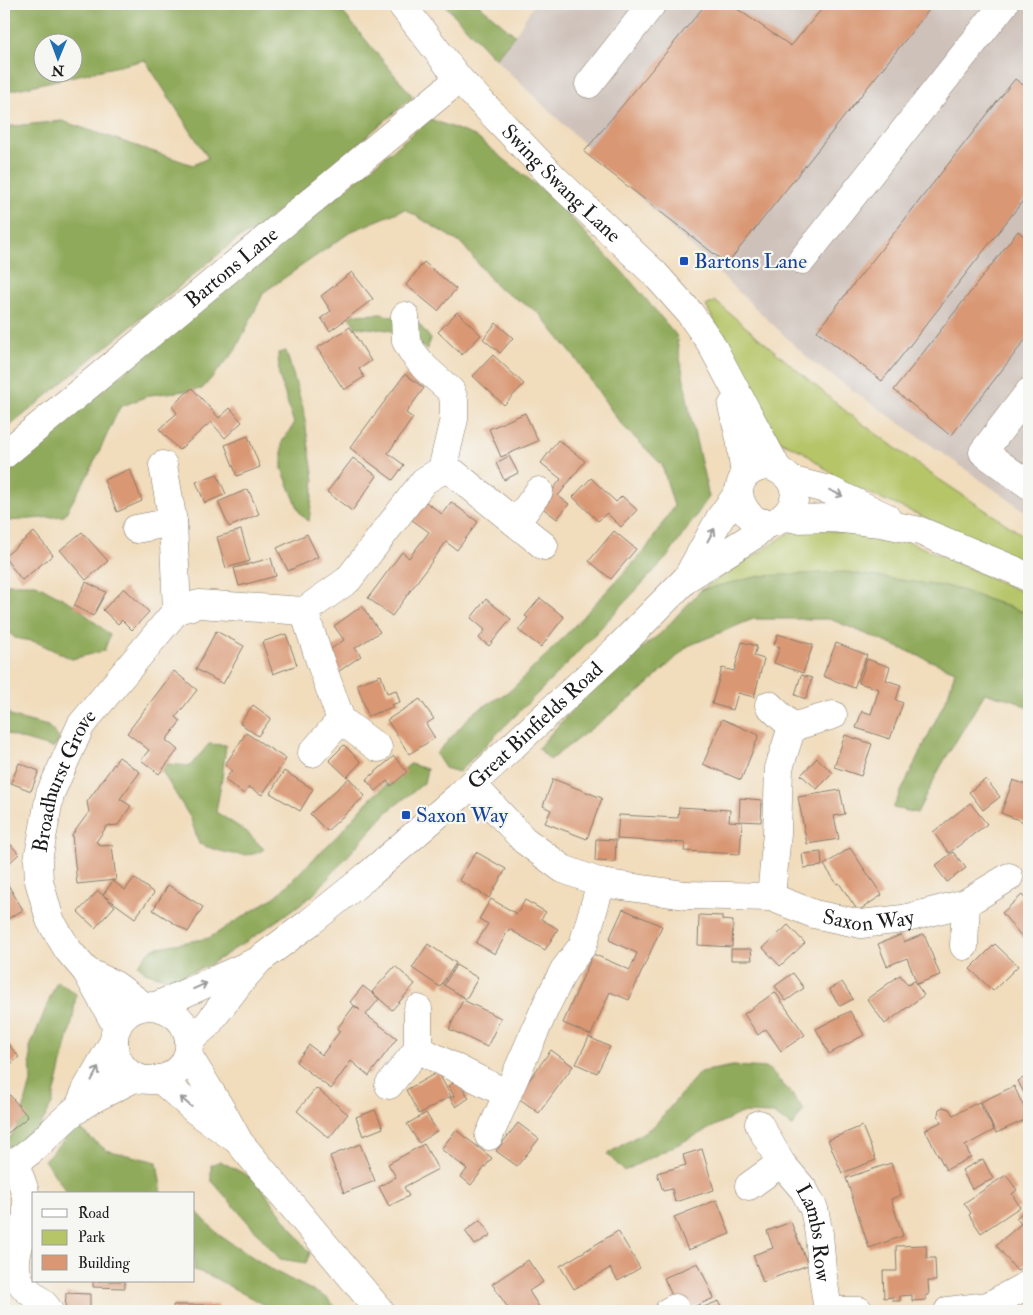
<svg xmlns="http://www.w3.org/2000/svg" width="1033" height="1315" viewBox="0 0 1033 1315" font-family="'IM FELL Double Pica',serif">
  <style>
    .industrial { fill: #cec1ba }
    .green { fill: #b5c568; stroke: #687042 }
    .forest { fill: #90aa5c; stroke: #56633c; fill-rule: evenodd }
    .building { fill: #d99773 }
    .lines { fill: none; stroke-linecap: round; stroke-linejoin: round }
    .minor-casing { stroke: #867c6c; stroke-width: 29 }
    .minor { stroke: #fff; stroke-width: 28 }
    .oneway { stroke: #999 }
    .transit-dot { fill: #1a4fb4; stroke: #f6f6f2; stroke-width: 2 }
    .labels { text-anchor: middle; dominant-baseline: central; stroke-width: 4.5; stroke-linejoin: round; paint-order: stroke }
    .street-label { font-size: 21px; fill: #1c1c1c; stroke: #f6f6f2 }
    .transit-label { font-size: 21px; fill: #164399; stroke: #f6f6f2; text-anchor: start }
  </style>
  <rect width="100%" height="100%" fill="#f6f6f2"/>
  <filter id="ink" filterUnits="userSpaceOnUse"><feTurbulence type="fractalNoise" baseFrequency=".02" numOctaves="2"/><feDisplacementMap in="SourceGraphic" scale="10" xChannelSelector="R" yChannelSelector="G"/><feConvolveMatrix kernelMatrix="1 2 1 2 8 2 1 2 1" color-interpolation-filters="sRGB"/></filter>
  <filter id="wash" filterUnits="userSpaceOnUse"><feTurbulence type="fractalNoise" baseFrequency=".0096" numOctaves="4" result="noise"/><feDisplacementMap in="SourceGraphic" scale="20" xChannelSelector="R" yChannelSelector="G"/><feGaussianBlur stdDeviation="1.12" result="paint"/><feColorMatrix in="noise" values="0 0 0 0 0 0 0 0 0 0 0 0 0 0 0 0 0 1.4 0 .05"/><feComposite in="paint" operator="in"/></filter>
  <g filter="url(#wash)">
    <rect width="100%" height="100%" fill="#f1dcbb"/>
    <path class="industrial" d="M534,4H1029V514L811,361L495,59L515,35Z"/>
    <path class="green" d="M715,301L848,413L931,474L1029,539V572L924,517L843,482L802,451L781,442L773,431L735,358L706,306Z
      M798,527L903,539L1029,595V614L955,588L760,576L701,590Z"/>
    <path class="forest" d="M4,4H336L413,97L256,230L237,239L4,431V127L62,121L193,165L208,158L145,60L4,92ZM42,42H72V72H42Z
      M444,4H478L515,35L495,59Z
      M430,119L475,136L550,196L629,279L676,335L690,414L709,497L669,555L564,667L459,772L445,768L436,754L473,713L511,690L560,641L646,549L674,506L662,465L620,423L576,359L538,312L498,288L462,244L405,209L352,231L264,292L235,351L202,389L150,395L120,407L89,473L64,516L9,521L4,524V472Z
      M381,314L418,323L431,339L427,349L389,330L356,327L348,315Z
      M286,351L303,408L314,480L309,522L300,513L282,469V442L294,424L279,375L278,353Z
      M845,572L955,588L1029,614V709L1014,700L985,693L941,766L917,813L893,808L948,695L955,671L830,619H753L688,646L642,690L550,760L538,748L598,681L660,634L701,590L760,576Z
      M4,584H36L75,605L110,635L104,651L72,659L36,642L15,638L4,628Z
      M4,709L13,717L48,726L60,739L53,748L12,736L4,732Z
      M209,744L226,745L222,778L216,812L247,832L264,849C248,862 216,850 199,844L191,819L157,763L190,766Z
      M410,764L427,769L424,783L387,812L313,895L258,934L208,966L170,980L145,972L138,964L153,948L209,938L276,896L339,834L369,800Z
      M57,981L76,994L73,1018L52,1104L35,1136L4,1157V1138H10L20,1122L31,1082L30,1047Z
      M733,1066L768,1068L791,1093L804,1110L792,1126L773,1114L741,1113L624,1171L607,1154L654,1126L700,1072Z
      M77,1127L106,1150L157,1162L162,1194H68L44,1160Z
      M220,1161L256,1180L310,1253L306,1263L280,1259L211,1180V1165Z
      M194,1211L197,1212L219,1235L274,1271L327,1298L340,1311H275L209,1275L194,1270Z"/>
    <g id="blocks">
      <path class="building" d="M706,4H730L791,46L826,4L933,5L727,264L584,152Z
        M1015,79L1029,89V193L882,381L817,331Z
        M1018,231L1029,240V335L951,436L894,390Z
        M424,262L456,289L438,311L406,285Z
        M352,272L373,299L330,331L321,318L331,311L321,296Z
        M457,312L481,335L462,355L438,332Z
        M496,323L513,338L500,353L483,339Z
        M350,327L371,361L359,369L364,377L344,390L317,348Z
        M493,355L524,384L504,405L473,376Z
        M405,374L424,388L406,413L413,418L388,453L404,465L393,480L350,448Z
        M192,388L219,418L230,408L242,422L225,438L211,422L179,450L159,429L177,413L172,406Z
        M525,413L538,441L501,457L489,429Z
        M248,436L260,467L237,476L225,445Z
        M558,440L585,461L558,496L569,504L557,519L540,506L561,479L541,463Z
        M509,456L518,473L504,480L496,463Z
        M353,458L377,476L352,511L327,492Z
        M130,469L142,501L117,512L104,480Z
        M217,474L226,494L205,503L196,482Z
        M591,478L616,502L622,496L637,510L621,527L607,513L598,521L573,497Z
        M248,489L259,514L229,527L218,502Z
        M422,499L442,514L451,502L478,522L457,550L446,542L392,616L368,598L402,552L409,558L429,532L408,517Z
        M241,530L250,561L226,568L217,537Z
        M614,531L636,549L611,579L589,561Z
        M34,532L53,555L22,580L4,557Z
        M82,532L108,561L86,580L60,550Z
        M307,534L318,557L288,571L277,548Z
        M271,558L276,576L239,586L234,568Z
        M86,582L106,592L93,616L74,606Z
        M124,588L149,612L132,630L122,620L118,624L103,610Z
        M540,598L564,617L541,647L518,630L528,618L525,616Z
        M486,599L511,619L489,646L479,638L485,630L471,618Z
        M362,606L380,632L355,648L361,656L335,674L322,655L344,640L334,626Z
        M216,631L244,646L223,684L196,669Z
        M286,634L297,665L273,674L262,642Z
        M778,634L813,645L803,673L774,663L780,647L774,645Z
        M742,642L757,646L754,656L764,659L754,697L738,693L733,710L712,704L722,668L734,671Z
        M836,643L867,655L854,688L823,676Z
        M867,659L890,667L886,680L901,685L896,700L903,703L890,739L856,728L862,711L871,714L879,689L859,683Z
        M174,671L197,690L176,717L181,721L166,740L178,750L159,774L141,760L149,750L127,733Z
        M381,675L387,693L396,690L400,702L391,705L393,707L368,716L357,684Z
        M801,675L812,678L806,699L795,695Z
        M420,699L434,719L426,724L435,738L409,754L387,720Z
        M253,705L271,718L258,736L240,723Z
        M722,719L759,735L741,780L703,764Z
        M246,733L286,759L262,795L249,787L244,794L225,780L232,770L225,765Z
        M845,735L872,744L861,776L834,767Z
        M344,745L361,762L347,777L329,760Z
        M394,756L407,772L391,786L387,781L376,791L366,780Z
        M119,757L140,772L120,799L131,806L118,825L107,826L96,842L102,846L112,845L116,880L77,884L72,835L89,812L87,802Z
        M817,758L833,773L817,789L801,775Z
        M19,763L39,771L31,791L11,783Z
        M284,771L313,789L300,811L270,793Z
        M349,778L365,796L327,831L310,814Z
        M553,779L602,798L587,839L545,823L551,810L543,806Z
        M986,779L1000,797L983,810L969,792Z
        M1013,780L1029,786V824L1001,813Z
        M840,790L845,814L834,816L839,839L807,844L798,797Z
        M740,798L762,800L761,822L739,821Z
        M970,803L987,824L949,853L933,832Z
        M679,807L730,810L729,821L742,822L740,854L684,851L685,843L617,839L619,815L678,818Z
        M4,837L19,854L4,868Z
        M596,839L616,840L615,862L595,861Z
        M850,848L882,895L858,911L839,883L837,884L824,865Z
        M476,852L506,869L489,898L459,880Z
        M821,852L822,866L804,868L802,854Z
        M953,852L966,868L947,882L935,866Z
        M4,878L23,910L4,921Z
        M134,878L154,893L135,918L103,895L113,881L125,890Z
        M168,885L203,907L188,932L153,910Z
        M98,891L115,906L95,928L78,912Z
        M1022,895L1029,903V945L1002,913Z
        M491,899L517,914L525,900L546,912L541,919L558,929L545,950L509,929L495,954L476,943L488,924L479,919Z
        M623,909L662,926L629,1000L610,992L591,1035L563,1023L593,954L630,970L637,953L609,940Z
        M699,915L722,916V920L733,921L732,947L698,945Z
        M788,925L805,943L780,966L763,948Z
        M924,934L940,975L917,984L907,958L887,966L878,944L901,935L904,942Z
        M428,944L456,963L440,987L412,968Z
        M995,944L1018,966L993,991L970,969Z
        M731,949H751L752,960H731Z
        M456,965L478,978L466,999L444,985Z
        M395,966L415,984L392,1010L372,992Z
        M793,973L804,988L786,1001L775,986Z
        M900,975L908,985L914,981L924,995L885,1024L867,999Z
        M842,982L853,999L840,1006L829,989Z
        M363,986L379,999L366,1015L397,1038L369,1076L351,1061L331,1089L296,1062L309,1045L322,1055L340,1031L337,1029L354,1006L360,1010L350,1002Z
        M775,992L805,1035L781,1051L766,1029L758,1035L744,1014Z
        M463,1000L501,1018L487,1047L449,1029Z
        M850,1011L864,1035L829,1054L816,1029Z
        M589,1037L610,1047L597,1073L576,1064Z
        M4,1039L19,1057L4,1070Z
        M551,1050L573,1066L539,1113L517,1097Z
        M438,1072L451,1096L419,1114L406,1090Z
        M1029,1075V1100L1028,1101L1018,1081Z
        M458,1080L469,1098L456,1107L450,1098L454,1096L448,1086Z
        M1014,1086L1029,1118L996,1133L981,1102Z
        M4,1088L28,1117L4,1136Z
        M316,1088L348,1114L329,1138L297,1111Z
        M979,1102L994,1130L965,1146L971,1157L946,1170L925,1130L941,1122L938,1115L939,1109L943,1107L949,1109L953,1115Z
        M375,1110L383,1128L363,1136L356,1117Z
        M426,1113L437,1131L419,1143L407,1124Z
        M518,1123L539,1139L517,1166L496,1151Z
        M862,1126L876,1160L842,1173L828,1140Z
        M456,1130L492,1158L471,1185L461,1177L467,1169L441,1149Z
        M360,1144L375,1181L344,1193L330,1156Z
        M424,1144L438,1169L404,1187L409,1196L389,1206L379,1187L396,1177L388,1164Z
        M702,1149L714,1190L675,1202L672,1189L663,1191L657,1173L686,1165L683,1155Z
        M983,1159L993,1179L972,1189L962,1170Z
        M891,1163L901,1195L891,1199L903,1236L869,1248L846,1178Z
        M1006,1175L1017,1190L1012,1194L1020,1207L981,1233L969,1215L971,1213L964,1203Z
        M717,1200L730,1234L688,1250L674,1217Z
        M1029,1207V1261L1017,1271L996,1245L1021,1224L1016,1218Z
        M480,1220L491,1235L475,1245L465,1231Z
        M791,1222L808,1265L763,1282L753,1255L773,1248L767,1231Z
        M618,1231L640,1268L618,1281L610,1268L574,1289L560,1266Z
        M926,1245L927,1258H935L936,1281H928L929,1295H926V1300L912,1301V1295L900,1296V1301H893V1297L884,1298L883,1271H897L896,1246Z
        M528,1260L543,1282L529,1291L541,1310L538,1311H510L492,1284Z
        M698,1263L714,1298L684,1311H679L664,1278Z
        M93,1281H125V1288L93,1287Z
        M66,1293L90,1294V1311H65Z
        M719,1301L723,1311H693Z
        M173,1305H218V1311H173Z"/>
    </g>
  </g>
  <g filter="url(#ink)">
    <use href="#blocks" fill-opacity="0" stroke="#867c6c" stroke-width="1"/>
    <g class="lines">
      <defs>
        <g id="minor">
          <path id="s1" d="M401,4L459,79L556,180L655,274L689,312L710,342L777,468"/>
          <path d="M589,84L652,4"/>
          <path d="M802,260L1004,4"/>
          <path d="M405,316L406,341L413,353L425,368L451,391L454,400V419L442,470"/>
          <path d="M1029,392L983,452L1029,485"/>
          <path d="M732,406L740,438L745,476"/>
          <path id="s2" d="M4,455L459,79"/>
          <path d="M163,465L173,522L177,610"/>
          <path d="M767,466C789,470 804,492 788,512C755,552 709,474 767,466Z"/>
          <path d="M790,480L829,490L886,517"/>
          <path d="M784,516L796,519L832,518L881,523L920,531L1014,570L1029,578"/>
          <path d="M516,523L539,491"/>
          <path d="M136,529L173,522"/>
          <path d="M689,574L720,518L739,492"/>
          <path d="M304,611L320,661L341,720L378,748"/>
          <path d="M769,705L792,727L833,715"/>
          <path d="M312,753L341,720"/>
          <path id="s3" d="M472,784L524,840L563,869L601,883L685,895L771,897L814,914L861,924L903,919L966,903L1009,877"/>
          <path d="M771,897L777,833L779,768L792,727"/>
          <path d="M964,946L966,903"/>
          <path d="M86,971L117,1027"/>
          <path id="s4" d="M144,1006L115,985L86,971L68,950L50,920L39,881L38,860L50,794L81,725L177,610L199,604L304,611L348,580L424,481L442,470L454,473L544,546"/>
          <path d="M147,1006C202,1007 203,1079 151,1080C107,1081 98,1012 147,1006Z"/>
          <path d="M156,1006L253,963"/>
          <path id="s5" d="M189,1041L208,1024L239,983L259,960L309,923L367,876L458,797L616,650L687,578L753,536L767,523"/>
          <path d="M418,1049L507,1094"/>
          <path d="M188,1055L222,1111L239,1142L380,1311"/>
          <path d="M160,1079L195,1110L233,1137"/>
          <path d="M389,1085L418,1049V1009"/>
          <path d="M78,1109L87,1088L114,1041"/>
          <path id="s6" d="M759,1124L781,1163L804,1190L814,1209L819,1234L822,1270L828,1311"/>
          <path d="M489,1136L546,1006L564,970L583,945L601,883"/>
          <path d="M14,1163C22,1181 30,1199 26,1220C23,1238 11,1258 18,1277C23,1292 42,1297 49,1311"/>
          <path d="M4,1167C33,1156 53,1127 77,1109C95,1096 117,1088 136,1077"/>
          <path d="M749,1186L781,1163"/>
          <path d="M669,1311L675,1308"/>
          <path d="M828,1311H859"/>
          <path d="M948,1311L988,1306L1029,1284"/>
        </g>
      </defs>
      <use href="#minor" class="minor-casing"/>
      <use href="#minor" class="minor"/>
    </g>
    <defs><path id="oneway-shaft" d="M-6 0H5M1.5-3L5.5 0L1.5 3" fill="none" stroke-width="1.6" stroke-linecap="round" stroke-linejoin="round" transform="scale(1.25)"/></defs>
    <g class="oneway">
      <use href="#oneway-shaft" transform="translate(836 493) rotate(25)"/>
      <use href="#oneway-shaft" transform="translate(711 535) rotate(-61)"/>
      <use href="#oneway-shaft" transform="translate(200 986) rotate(-24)"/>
      <use href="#oneway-shaft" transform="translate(95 1074) rotate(-62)"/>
      <use href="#oneway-shaft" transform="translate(186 1102) rotate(-139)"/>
    </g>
  </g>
  <g class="transit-dot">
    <rect x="679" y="256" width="10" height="10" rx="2.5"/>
    <rect x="401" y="810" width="10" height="10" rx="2.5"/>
  </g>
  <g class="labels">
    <g class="street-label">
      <text stroke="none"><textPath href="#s1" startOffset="241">Swing Swang Lane</textPath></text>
      <text stroke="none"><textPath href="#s2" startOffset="295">Bartons Lane</textPath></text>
      <text stroke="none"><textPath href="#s5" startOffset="470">Great Binfields Road</textPath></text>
      <text stroke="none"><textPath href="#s4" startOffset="276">Broadhurst Grove</textPath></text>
      <text stroke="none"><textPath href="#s3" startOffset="438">Saxon Way</textPath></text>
      <text stroke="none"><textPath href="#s6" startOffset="125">Lambs Row</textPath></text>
    </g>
    <g class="transit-label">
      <text x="694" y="261">Bartons Lane</text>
      <text x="416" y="815">Saxon Way</text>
    </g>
  </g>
  <rect width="1033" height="1315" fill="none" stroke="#f6f6f2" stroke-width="20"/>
  <rect x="32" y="1192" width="162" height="90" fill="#f6f6f2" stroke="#9f9f9c"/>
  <rect x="42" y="1209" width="25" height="8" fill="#ffffff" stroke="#9f9f9c"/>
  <text x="78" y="1218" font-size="15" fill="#1c1c1c">Road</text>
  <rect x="42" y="1230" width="25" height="15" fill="#b5c568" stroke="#9f9f9c"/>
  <text x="78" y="1242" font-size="15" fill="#1c1c1c">Park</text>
  <rect x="42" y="1255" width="25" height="15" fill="#d99773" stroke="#9f9f9c"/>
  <text x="78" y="1268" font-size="15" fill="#1c1c1c">Building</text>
  <g transform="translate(58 58) rotate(181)"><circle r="24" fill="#f6f6f2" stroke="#9f9f9c"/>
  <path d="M0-4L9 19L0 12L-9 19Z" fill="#1f6fb2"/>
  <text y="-8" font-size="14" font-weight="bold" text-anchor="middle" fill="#1c1c1c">N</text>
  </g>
</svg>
